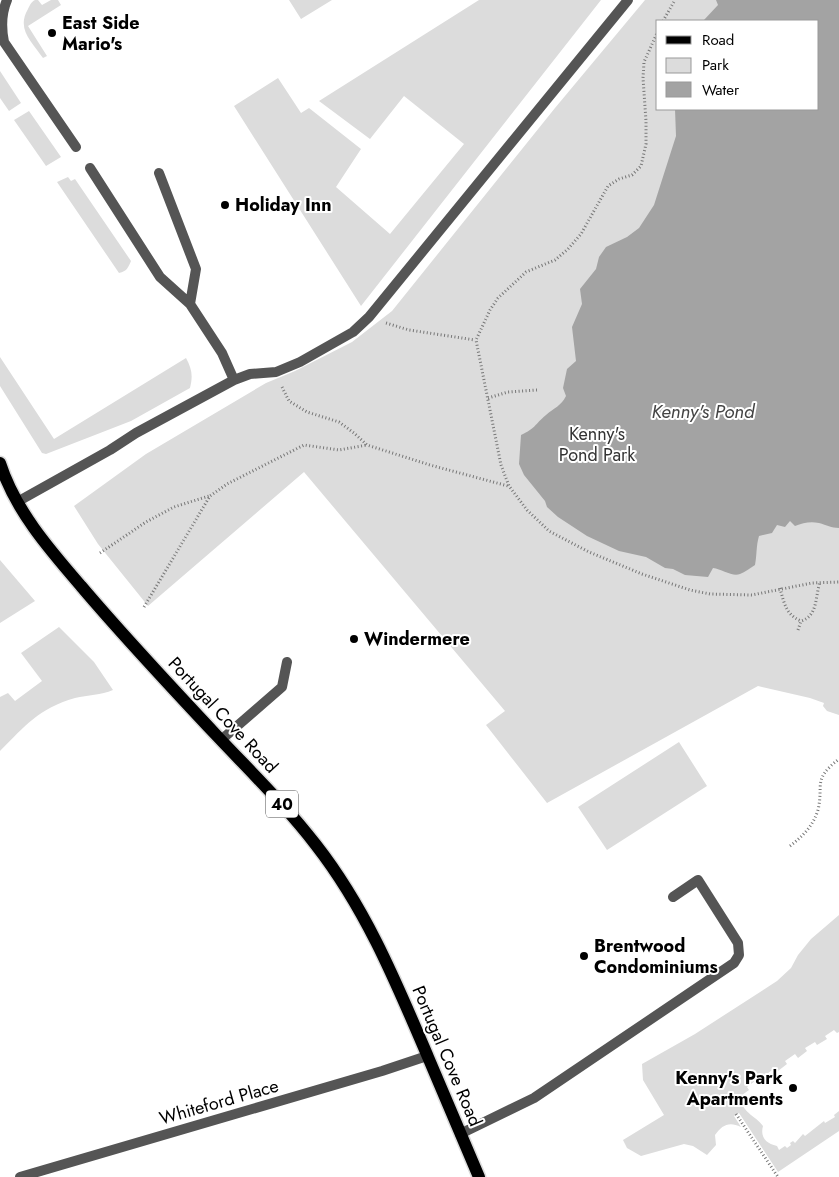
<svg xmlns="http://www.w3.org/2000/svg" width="839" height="1177" viewBox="0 0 839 1177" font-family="Jost,sans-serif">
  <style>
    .green { fill: #dcdcdc; fill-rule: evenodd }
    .water { fill: #a3a3a3 }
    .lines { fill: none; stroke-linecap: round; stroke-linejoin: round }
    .primary-casing { stroke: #dbdbdb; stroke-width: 15 }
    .path { stroke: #777; stroke-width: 3; stroke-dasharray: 1 2.5; stroke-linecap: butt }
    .service { stroke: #555; stroke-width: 10 }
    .minor { stroke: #555; stroke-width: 10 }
    .primary { stroke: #000; stroke-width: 12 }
    .poi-dot { fill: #000; stroke: #fff; stroke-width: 2 }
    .labels { text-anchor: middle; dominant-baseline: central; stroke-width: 4; stroke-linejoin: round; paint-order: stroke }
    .shield { fill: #fff; stroke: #4c4c4c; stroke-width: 1 }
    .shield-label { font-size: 16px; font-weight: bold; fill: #000 }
    .poi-label { font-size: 18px; font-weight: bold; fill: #000; stroke: #fff; text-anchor: start }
    .park-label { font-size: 18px; fill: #333; stroke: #fff }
    .street-label { font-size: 18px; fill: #000; stroke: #fff }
    .water-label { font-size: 19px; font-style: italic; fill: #444; stroke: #fff }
  </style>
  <rect width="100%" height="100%" fill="#fff"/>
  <path class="green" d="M35,0H38L42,5L51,0H58L61,5L28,26L47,56L43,58C32,42 16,29 28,9C30,5 31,2 35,0Z
    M289,0H332L301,19Z
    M479,0H601L361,306L234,106L278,78L301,113L309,108L361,149L336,187L390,234L464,144L404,96L370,139L319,101Z
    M645,0H839V715L827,711L823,706L824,703L810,698L758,686L547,803L486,725L505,711L304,472L148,606L98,544L74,506L146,454L266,383L295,371L352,342L392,311L555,108ZM658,21H818V109H658Z
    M0,71L21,103L9,111L0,98Z
    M29,111L61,157L46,166L14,120Z
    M68,177L71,181L75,179L131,261C128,268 127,271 119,273L57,182Z
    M0,357L54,439L186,358C192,369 193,376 190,388L131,421L46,454L42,453L0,386Z
    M0,560L35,601L0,623Z
    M59,627L94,662L113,690C101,695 88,695 75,698C38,709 26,725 0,751V697L8,693L15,701L42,681L21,653Z
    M679,742L707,786L607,850L578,807Z
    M839,915V1032L837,1033L834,1030L825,1036L827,1039L817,1045L815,1042L805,1048L807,1051L798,1058L795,1054L785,1061L787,1064L778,1071L775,1068L764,1076L765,1078L761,1081L759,1078L747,1087L749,1090L742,1095L743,1097L741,1100C744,1114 755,1115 763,1126C760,1137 766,1144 777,1146L779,1150L785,1146L787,1148L791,1145L790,1143L793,1141L795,1143L803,1134L805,1136L824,1121L825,1123L835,1117L834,1115L839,1111V1131L778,1172L739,1113L734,1116L741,1127C729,1121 722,1125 715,1135L716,1145L707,1155L693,1146L684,1144L641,1156L627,1148L623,1140L664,1115L643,1080L642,1064L695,1034L777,981L791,968L798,955L811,939Z"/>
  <path class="water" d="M716,0H839V528C831,528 827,525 819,523C810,521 803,523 795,526L790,521L785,527L777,525L772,533L759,536C756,546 757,555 755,565C750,568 745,572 740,574C732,577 722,569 713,568L708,577L685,575L673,569L665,568L646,557L619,551L587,536L558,517L547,507L545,501L524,475L519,464L521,435C536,428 534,425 546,415C554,408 561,406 566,396L563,388L567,369L576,361L572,327L582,304L580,289L596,269L599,257L606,247L627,237L639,228L654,205L676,136L675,109H818V21H703L718,5Z"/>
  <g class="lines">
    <defs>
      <path id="primary" d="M0,463C15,510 49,549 81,586C125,638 172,688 219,738C252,773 287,807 316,845C366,909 396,982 428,1057C445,1097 462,1137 479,1177"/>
    </defs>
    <use href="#primary" class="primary-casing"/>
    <path class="path" d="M663,21L675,0
      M658,31L644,62L643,78L646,121V144L641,166L632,175L619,179L608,186L581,234L568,249L555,260L526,272L498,298L490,310L476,340L501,465L509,486L527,510L549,531L589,552L642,574L690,590L710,594L752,595L812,583L839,582
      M386,323L409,330L475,340
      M282,387L289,401L307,412L339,422L354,433L367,445L430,465L508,486
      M488,398L508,392L537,390
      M100,553L146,522L174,507L209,496
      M780,588C784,603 786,615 801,621C818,616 815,597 820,582
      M144,607L210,496L227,484L304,445L339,450L367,445
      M798,630L801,621
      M790,846C803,836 813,826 818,810C824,784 812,780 839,759
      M736,1114L778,1177"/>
    <path class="service" d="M7,0C1,14 1,27 4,42L76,147
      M90,168L160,277L190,304L222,353L234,380
      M159,173L196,269L190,304
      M17,502L110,450L136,433L234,380L250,374L276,372L300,362L353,332L369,317L628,0
      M221,740L282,687L287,662
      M460,1134L534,1098L734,963L739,955L738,943L698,880L673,897"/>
    <path class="minor" d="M20,1177L382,1071L427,1056"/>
    <use href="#primary" class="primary"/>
  </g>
  <g class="poi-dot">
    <circle cx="52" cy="33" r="5"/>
    <circle cx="225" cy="205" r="5"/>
    <circle cx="354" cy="639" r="5"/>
    <circle cx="584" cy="956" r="5"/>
    <circle cx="793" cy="1088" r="5"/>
  </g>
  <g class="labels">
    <rect class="shield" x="266" y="790.5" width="32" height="27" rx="4"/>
    <g class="shield-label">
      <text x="282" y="804">40</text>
    </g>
    <g class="poi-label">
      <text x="62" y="23">East Side<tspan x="62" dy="21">Mario's</tspan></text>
      <text x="235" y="205">Holiday Inn</text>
      <text x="364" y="639">Windermere</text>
      <text x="594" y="946">Brentwood<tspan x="594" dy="21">Condominiums</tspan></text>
      <text x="783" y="1078" text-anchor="end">Kenny's Park<tspan x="783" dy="21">Apartments</tspan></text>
    </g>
    <g class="park-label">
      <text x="597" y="434">Kenny's<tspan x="597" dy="21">Pond Park</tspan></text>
    </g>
    <g class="street-label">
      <text transform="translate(223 715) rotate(47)">Portugal Cove Road</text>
      <text transform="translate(447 1056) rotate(67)">Portugal Cove Road</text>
      <text transform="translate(219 1102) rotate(-16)">Whiteford Place</text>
    </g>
    <g class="water-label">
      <text x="703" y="411">Kenny's Pond</text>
    </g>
  </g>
  <rect x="656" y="20" width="162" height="90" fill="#ffffff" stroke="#999999"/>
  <rect x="666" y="36" width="25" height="8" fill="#000000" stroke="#999999"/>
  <text x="702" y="45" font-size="15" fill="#000000">Road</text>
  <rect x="666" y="58" width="25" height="15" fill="#dcdcdc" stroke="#999999"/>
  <text x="702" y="70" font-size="15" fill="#000000">Park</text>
  <rect x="666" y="82" width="25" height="15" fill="#a3a3a3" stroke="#999999"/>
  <text x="702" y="95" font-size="15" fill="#000000">Water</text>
</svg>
